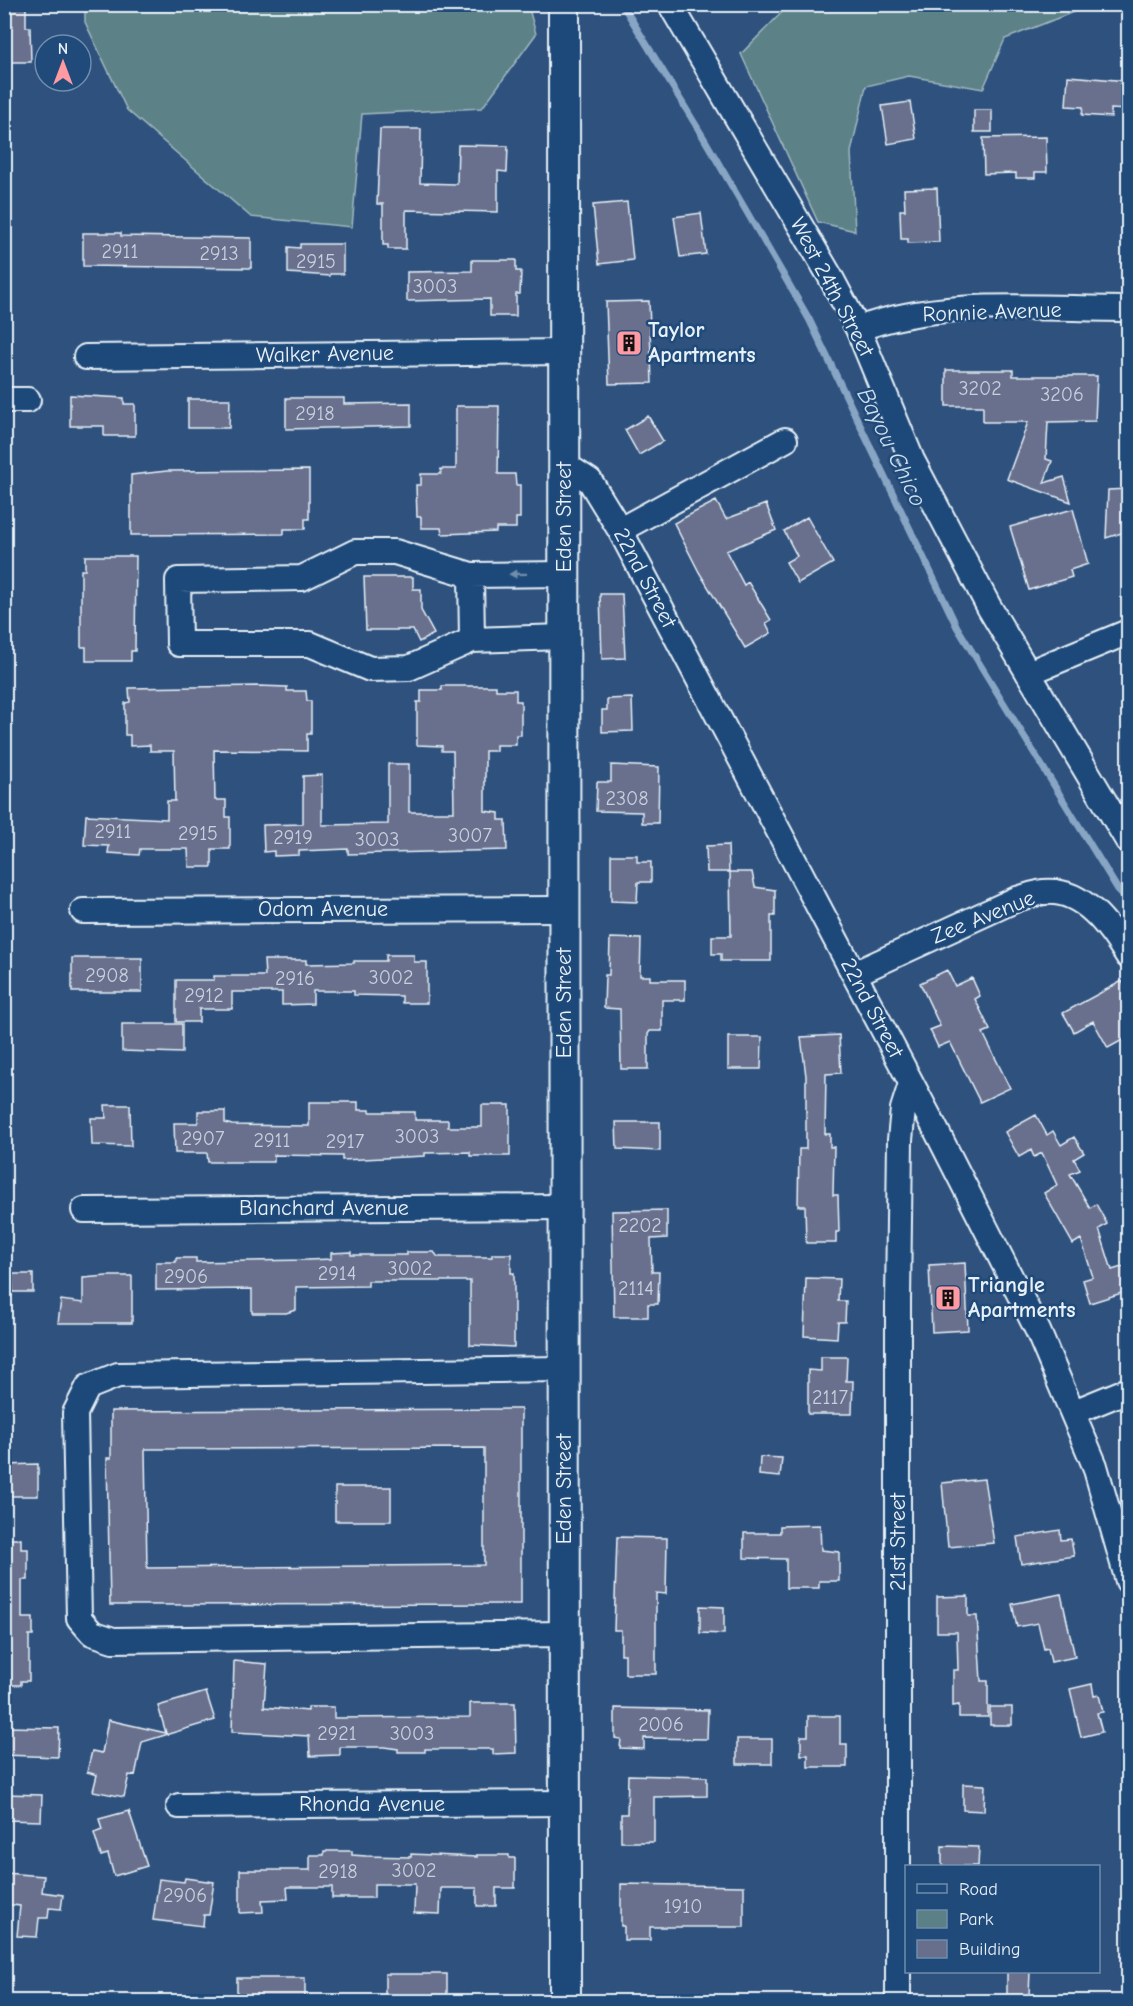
<svg xmlns="http://www.w3.org/2000/svg" width="1133" height="2006" viewBox="0 0 1133 2006" font-family="'Comic Neue',sans-serif">
  <style>
    .green { fill: #5b8187; stroke: #a2b9c0; stroke-width: 1.5 }
    .lines { fill: none; stroke-linecap: round; stroke-linejoin: round }
    .stream { stroke: #88a5c4; stroke-width: 7 }
    .building { fill: #686f8d; stroke: #e8f1f8; stroke-width: 1.5; fill-rule: evenodd }
    .minor-casing { stroke: #e8f1f8; stroke-width: 28 }
    .tertiary-casing { stroke: #e8f1f8; stroke-width: 34 }
    .minor { stroke: #1f4a7a; stroke-width: 24 }
    .tertiary { stroke: #1f4a7a; stroke-width: 30 }
    .oneway { fill: #6f8dac }
    .labels { text-anchor: middle; dominant-baseline: central; stroke-width: 5; stroke-linejoin: round; paint-order: stroke }
    .number-label { font-size: 20px; fill: #c8d0dd }
    .street-label { font-size: 22px; fill: #e8f1f8; stroke: #1f4a7a }
    .poi-label { font-size: 22px; font-weight: bold; fill: #e8f1f8; stroke: #1f4a7a; text-anchor: start }
    .water-label { font-size: 24px; font-style: italic; fill: #d0deeb; stroke: #1f4a7a }
  </style>
  <rect width="100%" height="100%" fill="#2e517e"/>
  <filter id="ink" filterUnits="userSpaceOnUse"><feTurbulence type="fractalNoise" baseFrequency=".0167" numOctaves="2"/><feDisplacementMap in="SourceGraphic" scale="12" xChannelSelector="R" yChannelSelector="G"/><feConvolveMatrix kernelMatrix="1 2 1 2 8 2 1 2 1" color-interpolation-filters="sRGB"/></filter>
  <g filter="url(#ink)">
    <path class="green" d="M85,5H528L536,34L482,108L362,114L352,227L251,217L127,110L85,22Z
      M789,5V4L1091,5L1005,39L983,89L909,76L866,86L851,152L855,231L818,222L741,54Z"/>
    <g class="lines">
      <path class="stream" d="M622,4L705,140L809,319L957,627L1128,906"/>
    </g>
    <path class="building" d="M4,4H26V27H30L31,62H4Z
      M1068,76L1128,81V110L1111,109V117L1082,115L1083,107L1066,106Z
      M910,102L916,139L888,144L882,106Z
      M974,110H992V132H974Z
      M380,129H421L420,183L457,184L458,145L508,146L507,172L498,171V212L406,210V249H388V245H383V204H377Z
      M1046,137L1047,172H1035V178H1016V173L984,174L983,138Z
      M937,188L939,242L908,243V239H901L900,210H905L904,189Z
      M627,202L633,260L599,264L593,205Z
      M701,213L706,254L680,257L674,217Z
      M83,233H121V236L251,238V268L83,266Z
      M300,244H343V274H330V276L288,273V247L300,248Z
      M472,260H516V271H521L520,294H516V316H490V299L407,301V272L472,271Z
      M649,301L652,383L609,384L606,302Z
      M946,370H1013V376H1097L1095,421L1048,422L1046,459L1052,461L1044,483L1064,477L1071,502L1007,479L1028,422H983V406H946Z
      M70,395L124,398V404H135V436H104V426H70Z
      M286,398H344V404L411,403V426L286,429Z
      M188,399H230L229,428H188Z
      M456,406H499L498,474H515L516,485H520V518H516V528H496V532L442,534L441,528H421V517H417L416,485H421V474H441V469H456Z
      M648,416L663,441L639,455L625,430Z
      M309,470V519H305V529H284V534L131,535V475L167,471Z
      M1128,489V531L1106,538L1108,490Z
      M716,501L726,519L766,504L776,530L726,551L744,585L748,582L771,620L766,623L771,633L745,648L699,572L674,523Z
      M1073,509L1088,564L1070,570L1072,577L1029,590L1010,527Z
      M807,517L833,563L798,583L786,562L797,556L784,531Z
      M85,556H136L135,651H131V661H86V647H81V570H85Z
      M364,577H413V589H421V610L434,634L419,642L413,630H366Z
      M600,594H622L625,658L602,659Z
      M258,686L287,687V691H306L307,701H311V734H307V751L214,750L215,800H226V817H230V849H212V867H189L188,849H140L139,855L108,853L109,846L84,845L86,815L167,819V801H175L174,751H150V745L130,746V735H125V703L130,702L129,688Z
      M442,686H496V690H516V701H521V735H516V745H496V751H485V811L499,813V820H506L507,850L348,854V849L299,851V855L274,856V851L264,852L263,825L303,824V776L322,775V825L388,824V764H409V812H454L453,751H442V746L417,745V702H421V690H442Z
      M632,698L633,731L602,732V710H607V699Z
      M611,765L659,767L658,823H642V812L596,811L597,782H611Z
      M728,845L729,872H707L706,846Z
      M611,855H637V862H651V882H638L637,902L611,901Z
      M730,872H752L755,887L775,890V916H771V961H721V954H712V936H731Z
      M610,938L641,939L640,976H650V980H685V1000H662V1031H650L648,1034V1069H621L620,1009L604,1008L605,975H609Z
      M386,955H414V962H427V1003H402V996L354,995V991H313V1004L282,1005V992H232V1009H199V1022H176V980H214V976H265L264,960H306V964L354,963V961H386Z
      M72,958H142V992H72Z
      M947,970L955,986L972,978L980,996L975,999L990,1030L983,1033L1010,1088L980,1102L950,1042L938,1047L930,1030L940,1026L920,983Z
      M1122,981L1128,993V1037L1108,1048L1093,1021L1074,1032L1063,1013Z
      M122,1024H182V1053L122,1051Z
      M839,1035L841,1073L826,1074L825,1134H830V1147H834L833,1195H838L839,1232H836V1243H806L805,1206H798L799,1149H806V1076L801,1037Z
      M728,1037H762L761,1069H728Z
      M309,1102H358V1110H370V1112H415V1120H448V1127H482V1105H510V1156H470V1152L425,1153V1156L342,1160V1156L274,1155V1162H208L207,1153H175L174,1123H198V1111H225V1123L232,1125L309,1126Z
      M105,1105H130L131,1146L92,1145L91,1118H106Z
      M1036,1115L1047,1135L1053,1131L1061,1145L1074,1137L1084,1153L1074,1159L1080,1170L1070,1174L1090,1208L1096,1204L1107,1224L1099,1229L1112,1270L1125,1266L1128,1291L1090,1303L1083,1280L1093,1277L1081,1239L1073,1244L1044,1193L1057,1185L1042,1153L1034,1157L1031,1150L1019,1157L1005,1132Z
      M616,1122H660V1151L617,1149Z
      M667,1210V1238L651,1239L652,1272H659L658,1304H648V1317H614L612,1211Z
      M351,1252V1255H407V1252H434L438,1257H492V1254H511V1273H514V1347L470,1345V1281H368V1286L296,1287V1310L286,1313H252V1289L156,1290V1262H176V1258H196V1262L307,1260L331,1259V1253Z
      M965,1263L968,1330L932,1332L929,1265Z
      M12,1274H33V1292H13Z
      M107,1276H132V1323H58L61,1300L83,1303V1278Z
      M806,1278L839,1279L838,1301H846L845,1322H838L837,1338L804,1336Z
      M821,1357H847L846,1381H853L852,1414H808V1370L821,1371Z
      M521,1409V1604L110,1605L107,1458H111V1411ZM484,1448V1565L147,1568L145,1449Z
      M760,1457L782,1458L780,1477L759,1475Z
      M38,1464V1496H4V1465Z
      M984,1479L994,1543L948,1547L942,1483Z
      M335,1487H391V1521H335Z
      M820,1525L821,1550L839,1552V1581H819V1588H786V1559L744,1558V1533H780V1526Z
      M1060,1530L1061,1540L1071,1539L1074,1556L1021,1564L1017,1537Z
      M617,1537L667,1538L666,1594L656,1593V1674H625V1654H621V1630H614Z
      M4,1539H21V1549H28V1580H22V1618H33V1635H29V1681H21V1685H4Z
      M1061,1594L1075,1657L1051,1662L1048,1648L1044,1649L1038,1623L1017,1627L1012,1604Z
      M968,1596V1616H977L981,1681H988V1717H959V1705L953,1706V1670H958L957,1632H937V1597Z
      M700,1606L724,1607V1634L700,1633Z
      M234,1661L267,1664L264,1707L308,1711V1707H334V1718L470,1717V1703H515L516,1753L493,1754V1749H425V1752H398V1749L384,1747H340V1755L310,1756L309,1736L232,1732Z
      M1092,1684L1094,1696L1099,1695L1103,1712L1097,1713L1102,1732L1081,1737L1070,1689Z
      M206,1692L215,1720L142,1742L135,1776L129,1775L124,1797L93,1791L97,1775L87,1772L92,1751L102,1753L108,1720L166,1733L158,1706Z
      M990,1707H1012V1725H990Z
      M615,1708L708,1710L707,1739L644,1738V1749L620,1748L621,1739L615,1738Z
      M808,1716H840V1744H847V1767H808V1755H801V1736H808Z
      M4,1727L59,1728L58,1757L4,1755Z
      M737,1739H772V1764H737Z
      M628,1775L707,1777V1796L654,1797V1842H621V1814H627Z
      M963,1784L985,1785L984,1811L963,1810Z
      M4,1794L42,1795L41,1821L4,1820Z
      M129,1811L147,1866L114,1876L108,1854L101,1856L94,1833L102,1830L99,1819Z
      M942,1846L979,1847L978,1866H942Z
      M324,1851H352V1855L366,1856L411,1857V1854L477,1857L476,1855H509V1858H515V1888H496V1906H477V1888H441L440,1914L414,1913L415,1884H374V1898H332V1887H287L288,1899L262,1900L263,1912L240,1913V1870H310V1855H324Z
      M4,1873L44,1876L42,1892L63,1895L61,1909L49,1908L48,1918H39L37,1937L17,1936L20,1906L4,1904Z
      M185,1878L214,1882L209,1915H204L203,1926L153,1920L159,1879L184,1882Z
      M621,1884L744,1886V1927H650V1940H624V1926H621Z
      M1007,1971H1030L1029,1995H1007Z
      M385,1974H447V2001H385Z
      M237,1978H305V2001H237Z"/>
    <g class="lines">
      <defs>
        <path id="minor" d="M670,4L830,276L858,329L912,460L989,607L1128,841
          M858,329C940,298 1041,309 1128,309
          M86,357L564,352
          M4,400H28
          M564,464L590,481L620,530L935,1128L1038,1331L1095,1466L1128,1581
          M620,530L785,440
          M471,575L472,640
          M564,637L472,640L409,668L370,669L310,644H179L178,580L302,578L355,552H395L471,575L564,574
          M1028,673L1128,632
          M83,911L564,909
          M854,974L1017,899C1025,897 1035,893 1044,892C1083,888 1110,927 1128,956
          M84,1210L564,1207
          M564,1369L118,1375L88,1387L75,1413L79,1618L92,1633L113,1640L565,1634
          M1074,1412L1128,1390
          M179,1806L565,1803
          M898,2002V1301L900,1140L903,1109L911,1084"/>
        <path id="tertiary" d="M564,4L565,2002"/>
      </defs>
      <use href="#minor" class="minor-casing"/>
      <use href="#tertiary" class="tertiary-casing"/>
      <use href="#minor" class="minor"/>
      <use href="#tertiary" class="tertiary"/>
    </g>
    <defs><path id="oneway-solid" d="M-6-.8H1V-3.2L6.5 0L1 3.2V.8H-6Z" transform="scale(1.5)"/></defs>
    <use class="oneway" href="#oneway-solid" transform="translate(518 574) rotate(179)"/>
  </g>
  <defs>
    <symbol id="building-square" viewBox="-11 -11 22 22"><rect x="-9" y="-9" width="18" height="18" rx="4" fill="#ff9aa2" stroke="#1f4a7a"/><path d="M-4-6H4V6H1V3H-1V6H-4ZM-2.5-4.3h1.7v1.8h-1.7ZM.8-4.3h1.7v1.8H.8ZM-2.5-1h1.7V.8h-1.7ZM.8-1h1.7V.8H.8Z" fill="#111"/></symbol>
  </defs>
  <g fill-rule="evenodd">
    <use href="#building-square" x="614" y="328" width="30" height="30"/>
    <use href="#building-square" x="933" y="1283" width="30" height="30"/>
  </g>
  <g class="labels">
    <g class="number-label">
      <text x="120" y="251">2911</text>
      <text x="219" y="253">2913</text>
      <text x="316" y="261">2915</text>
      <text x="435" y="286">3003</text>
      <text x="980" y="388">3202</text>
      <text x="1062" y="394">3206</text>
      <text x="315" y="413">2918</text>
      <text x="627" y="798">2308</text>
      <text x="113" y="831">2911</text>
      <text x="198" y="833">2915</text>
      <text x="470" y="835">3007</text>
      <text x="293" y="837">2919</text>
      <text x="377" y="839">3003</text>
      <text x="107" y="975">2908</text>
      <text x="391" y="977">3002</text>
      <text x="295" y="978">2916</text>
      <text x="204" y="995">2912</text>
      <text x="417" y="1136">3003</text>
      <text x="203" y="1138">2907</text>
      <text x="272" y="1140">2911</text>
      <text x="345" y="1141">2917</text>
      <text x="640" y="1225">2202</text>
      <text x="410" y="1268">3002</text>
      <text x="337" y="1273">2914</text>
      <text x="186" y="1276">2906</text>
      <text x="636" y="1288">2114</text>
      <text x="830" y="1397">2117</text>
      <text x="661" y="1724">2006</text>
      <text x="337" y="1733">2921</text>
      <text x="412" y="1733">3003</text>
      <text x="414" y="1870">3002</text>
      <text x="338" y="1871">2918</text>
      <text x="185" y="1895">2906</text>
      <text x="683" y="1906">1910</text>
    </g>
    <g class="street-label">
      <text transform="translate(832 287) rotate(62)">West 24th Street</text>
      <text transform="translate(992 312) rotate(-2)">Ronnie Avenue</text>
      <text transform="translate(325 354) rotate(-1)">Walker Avenue</text>
      <text transform="translate(564 517) rotate(-90)">Eden Street</text>
      <text transform="translate(645 578) rotate(62)">22nd Street</text>
      <text x="323" y="909">Odom Avenue</text>
      <text transform="translate(983 917) rotate(-22)">Zee Avenue</text>
      <text transform="translate(564 1003) rotate(-90)">Eden Street</text>
      <text transform="translate(872 1008) rotate(62)">22nd Street</text>
      <text x="324" y="1208">Blanchard Avenue</text>
      <text transform="translate(564 1489) rotate(-90)">Eden Street</text>
      <text transform="translate(898 1542) rotate(-90)">21st Street</text>
      <text x="372" y="1804">Rhonda Avenue</text>
    </g>
    <g class="poi-label">
      <text x="648" y="330">Taylor<tspan x="648" dy="25">Apartments</tspan></text>
      <text x="968" y="1285">Triangle<tspan x="968" dy="25">Apartments</tspan></text>
    </g>
    <g class="water-label">
      <text transform="translate(892 447) rotate(64)">Bayou Chico</text>
    </g>
  </g>
  <rect width="1133" height="2006" fill="none" stroke="#1f4a7a" stroke-width="24"/>
  <rect x="12" y="12" width="1109" height="1982" fill="none" stroke="#e8f1f8" stroke-width="2" filter="url(#ink)"/>
  <rect x="905" y="1865" width="195" height="108" fill="#1f4a7a" stroke="#6f8dac" stroke-width="1.5"/>
  <rect x="917" y="1884" width="30" height="9" fill="#1f4a7a" stroke="#6f8dac" stroke-width="1.5"/>
  <text x="959" y="1895" font-size="18" fill="#e8f1f8">Road</text>
  <rect x="917" y="1910" width="30" height="18" fill="#5b8187" stroke="#6f8dac" stroke-width="1.5"/>
  <text x="959" y="1925" font-size="18" fill="#e8f1f8">Park</text>
  <rect x="917" y="1940" width="30" height="18" fill="#686f8d" stroke="#6f8dac" stroke-width="1.5"/>
  <text x="959" y="1955" font-size="18" fill="#e8f1f8">Building</text>
  <g transform="translate(63 63)"><circle r="28" fill="#1f4a7a" stroke="#6f8dac" stroke-width="1.5"/>
  <path d="M0-4.5L10 22L0 15L-10 22Z" fill="#ff9aa2"/>
  <text y="-9" font-size="16" font-weight="bold" text-anchor="middle" fill="#e8f1f8">N</text>
  </g>
</svg>
